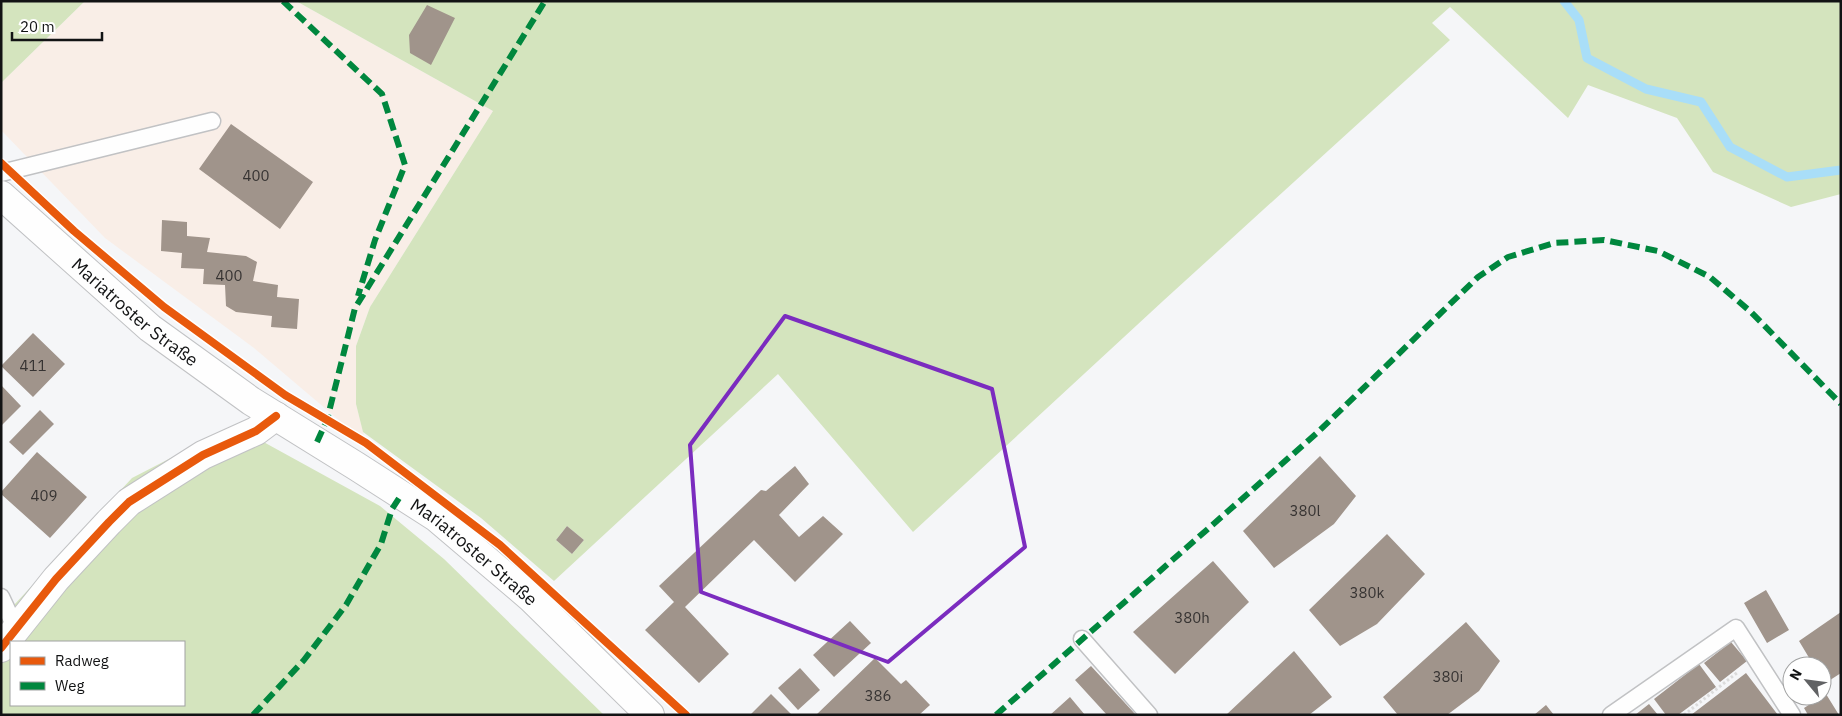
<svg xmlns="http://www.w3.org/2000/svg" width="1842" height="716" viewBox="0 0 1842 716" font-family="'IBM Plex Sans',sans-serif">
  <style>
    .commercial { fill: #f9eee7 }
    .green { fill: #d4e4be; fill-rule: evenodd }
    .lines { fill: none; stroke-linecap: round; stroke-linejoin: round }
    .stream { stroke: #a9def8; stroke-width: 9 }
    .building { fill: #a0948b }
    .lane-casing { stroke: #c1c2c4; stroke-width: 19 }
    .street-casing { stroke: #c1c2c4; stroke-width: 30 }
    .primary-casing { stroke: #c1c2c4; stroke-width: 30 }
    .path { stroke: #dbdbdb; stroke-width: 3; stroke-dasharray: 2.5 2.5; stroke-linecap: butt }
    .lane { stroke: #fefefe; stroke-width: 16 }
    .street { stroke: #fefefe; stroke-width: 28 }
    .primary { stroke: #fefefe; stroke-width: 28 }
    .quiet { stroke: #00873e; stroke-width: 6; stroke-dasharray: 12 6; stroke-linecap: butt }
    .cycleway-casing { stroke: #fff; stroke-width: 11 }
    .cycleway { stroke: #e8590c; stroke-width: 8 }
    .marked { fill: none; stroke: #7b2cbf; stroke-width: 4; stroke-linejoin: round }
    .labels { text-anchor: middle; dominant-baseline: central; stroke-width: 5; stroke-linejoin: round; paint-order: stroke }
    .number-label { font-size: 15px; fill: #363332 }
    .street-label { font-size: 18px; fill: #121314; stroke: #fff }
  </style>
  <rect width="100%" height="100%" fill="#f5f6f8"/>
  <path class="commercial" d="M85,1H296L493,111L370,307L356,346V404L366,443L254,348L105,238L1,130V83Z"/>
  <path class="green" d="M1,1H85L1,83Z
    M296,1H1841V194L1791,207L1713,172L1677,118L1588,85L1568,118L1450,7L1432,23L1450,40L1163,301L913,532L778,374L554,581L481,518L363,432L356,404V346L370,307L493,111ZM567,526L584,540L572,554L556,540Z
    M240,429L380,506L444,559L604,715H1V619L132,478L194,446ZM11,642H184V705H11Z"/>
  <g class="lines">
    <path class="stream" d="M1564,1L1579,20L1587,58L1646,89L1701,102L1730,147L1787,177L1841,170"/>
  </g>
  <path class="building" d="M427,5L455,18L431,65L410,53L409,35Z
    M231,124L313,182L280,229L199,169Z
    M162,220L187,222V236L210,238L207,252L246,256L257,262L253,281L278,285L277,297L299,299L297,329L271,327L272,316L236,312L226,306L225,285L203,284L204,269L181,268L182,253L161,251Z
    M33,333L65,364L33,397L1,366Z
    M1,385L21,406L1,426Z
    M40,410L54,424L23,455L9,442Z
    M37,452L87,497L50,538L1,494V492Z
    M1320,456L1356,496L1334,524L1274,568L1243,531Z
    M795,466L809,484L779,515L799,537L823,516L843,534L795,582L754,540L685,607L729,654L699,683L645,630L674,602L659,586L761,490L766,491Z
    M567,526L584,540L572,554L556,540Z
    M1387,534L1425,574L1377,624L1340,646L1309,610Z
    M1213,561L1249,602L1175,674L1133,632Z
    M1766,590L1789,630L1767,643L1744,603Z
    M1841,612V673L1824,684L1822,680V666H1814L1799,641Z
    M850,621L871,643L834,677L813,655Z
    M1466,622L1500,661L1479,691L1447,715H1398L1383,697Z
    M1731,642L1747,661L1720,682L1704,663Z
    M1294,651L1332,697L1309,715H1226Z
    M875,658L901,684L906,680L930,705L919,715H816Z
    M1699,664L1716,687L1678,715H1666L1654,699Z
    M1091,666L1136,715H1107L1075,680Z
    M800,668L820,690L798,710L778,688Z
    M1746,673L1778,715H1691Z
    M771,694L792,715H750Z
    M1826,694L1839,715H1808L1804,708Z
    M1070,697L1085,715H1050Z
    M1649,704L1658,715H1635Z
    M1546,705L1554,715H1534Z"/>
  <g class="lines">
    <defs>
      <path id="lane" d="M1,173L212,121
        M1,597L16,629
        M1082,639L1149,715
        M1611,715L1736,628L1792,715"/>
      <path id="street" d="M1,648L56,579L109,522L129,502L203,455L256,431L276,416"/>
      <g id="primary">
        <path id="s1" d="M1,195L150,328L251,401L356,466L437,518L531,598L650,715"/>
      </g>
    </defs>
    <use href="#lane" class="lane-casing"/>
    <use href="#street" class="street-casing"/>
    <use href="#primary" class="primary-casing"/>
    <path class="path" d="M1684,715L1738,672"/>
    <use href="#lane" class="lane"/>
    <use href="#street" class="street"/>
    <use href="#primary" class="primary"/>
    <path class="quiet" d="M283,1L382,94L405,165L375,240L358,296
      M317,442L327,420L355,308L545,1
      M253,715L304,660L346,605L381,544L392,509L401,495
      M996,715L1317,433L1478,277L1508,257L1554,243L1604,240L1658,251L1710,277L1751,312L1841,404"/>
    <defs>
      <path id="cycleway" d="M1,163L74,231L164,307L285,395L366,443L500,545L686,715
        M1,648L56,579L109,522L129,502L203,455L256,431L276,416"/>
    </defs>
    <use href="#cycleway" class="cycleway-casing"/>
    <use href="#cycleway" class="cycleway"/>
  </g>
  <path class="marked" d="M785,316L992,389L1025,547L888,662L701,592L690,445Z"/>
  <g class="labels">
    <g class="number-label">
      <text x="256" y="175">400</text>
      <text x="229" y="275">400</text>
      <text x="33" y="365">411</text>
      <text x="44" y="495">409</text>
      <text x="1305" y="510">380l</text>
      <text x="1367" y="592">380k</text>
      <text x="1192" y="617">380h</text>
      <text x="1448" y="676">380i</text>
      <text x="878" y="695">386</text>
    </g>
    <g class="street-label">
      <text stroke="none"><textPath href="#s1" startOffset="178">Mariatroster Straße</textPath></text>
      <text stroke="none"><textPath href="#s1" startOffset="594">Mariatroster Straße</textPath></text>
    </g>
  </g>
  <rect width="1842" height="716" fill="none" stroke="#121314" stroke-width="5"/>
  <rect x="10" y="641" width="175" height="65" fill="#ffffff" stroke="#a0a1a1"/>
  <rect x="20" y="657" width="25" height="8" fill="#e8590c" stroke="#a0a1a1"/>
  <text x="55" y="666" font-size="15" fill="#121314">Radweg</text>
  <rect x="20" y="682" width="25" height="8" fill="#00873e" stroke="#a0a1a1"/>
  <text x="55" y="691" font-size="15" fill="#121314">Weg</text>
  <g transform="translate(1807 681) rotate(299)"><circle r="24" fill="#ffffff" stroke="#a0a1a1"/>
  <path d="M0-4L9 19L0 12L-9 19Z" fill="#616264"/>
  <text y="-8" font-size="14" font-weight="bold" text-anchor="middle" fill="#121314">N</text>
  </g>
  <path d="M12 32v8h90v-8" fill="none" stroke="#121314" stroke-width="2.5"/>
  <text x="20" y="32" font-size="15" fill="#121314" stroke="#ffffff" stroke-width="4" paint-order="stroke">20 m</text>
</svg>
